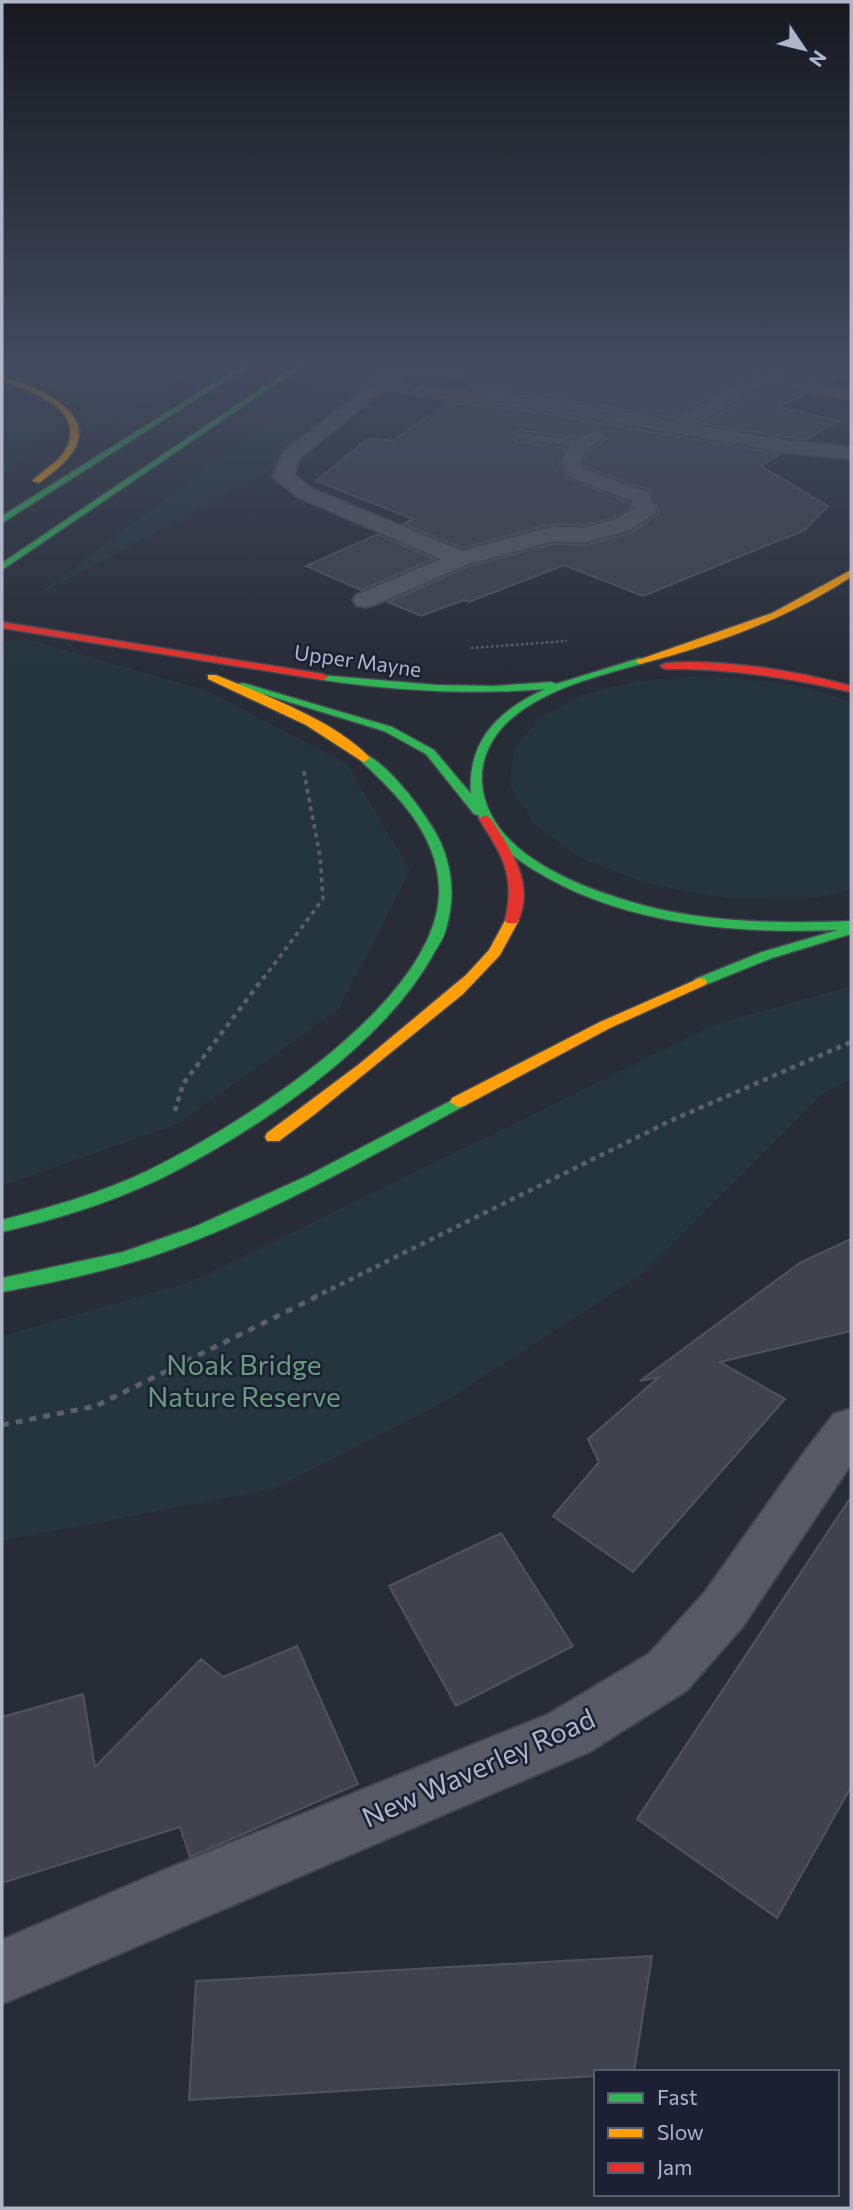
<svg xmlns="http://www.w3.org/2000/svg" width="853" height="2210" viewBox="0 0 853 2210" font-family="Commissioner,sans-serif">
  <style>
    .green { fill: #25353d }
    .building { fill: #40424d; stroke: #50535f; stroke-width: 2 }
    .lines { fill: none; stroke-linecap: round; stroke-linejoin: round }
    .lane-casing { stroke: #444750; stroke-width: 3 }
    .street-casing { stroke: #444750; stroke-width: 4 }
    .fast-casing { stroke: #454954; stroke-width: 3 }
    .slow-casing { stroke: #454954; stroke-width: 3 }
    .jam-casing { stroke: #454954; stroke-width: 3 }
    .path-far3 { stroke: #5b5f68; stroke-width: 2.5; stroke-dasharray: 2.5 2.5; stroke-linecap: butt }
    .path-far2 { stroke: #5b5f68; stroke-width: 3.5; stroke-dasharray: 4.5 4.5; stroke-linecap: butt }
    .path-far1 { stroke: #5b5f68; stroke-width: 4.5; stroke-dasharray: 5 5; stroke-linecap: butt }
    .path { stroke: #5b5f68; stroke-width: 5; stroke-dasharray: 7 7; stroke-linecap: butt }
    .lane { fill: #585a65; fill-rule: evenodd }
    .street { fill: #585a65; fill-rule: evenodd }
    .fast { fill: #30b455; fill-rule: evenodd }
    .slow { fill: #ff9f0a; fill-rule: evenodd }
    .jam { fill: #e5322d; fill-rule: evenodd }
    .labels { text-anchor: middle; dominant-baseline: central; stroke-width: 5; stroke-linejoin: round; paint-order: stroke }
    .far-street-label { font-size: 21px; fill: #b1b5c9; stroke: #1b2032 }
    .near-park-label { font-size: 28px; fill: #679b7d; stroke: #1b2032 }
    .near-street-label { font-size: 28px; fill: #b1b5c9; stroke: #1b2032 }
  </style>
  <rect width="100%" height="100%" fill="#282c37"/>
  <path class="green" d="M2,365H209L100,429L86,431C85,393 31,382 2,375Z
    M343,365H387L369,375V390L262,476L36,596Z
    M2,384C29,389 61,405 62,435C50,438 31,440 23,449C14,459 13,470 2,478Z
    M27,639L208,691L346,763L410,870L339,1009L178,1124L2,1186V642Z
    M701,676C752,679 803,683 851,702V890L813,898L731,899L649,884L580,858L533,823L510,786L513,750L538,719L581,695L637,681Z
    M851,986V1079L822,1094L647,1271L446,1401L274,1489L2,1541V1336L195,1280L716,1024Z"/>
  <path class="building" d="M501,365H770L753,372L673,418L530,393L468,388Z
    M799,365H851V371L828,383L787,375Z
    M766,387L805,394L778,407L838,421L806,440L702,424Z
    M448,402L530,411L781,454L761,466L828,506L805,530L643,596L564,565L469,602L464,600L421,616L388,602L469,566L553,544L586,545L631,533L659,513L650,491L586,467L583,462L588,452L608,437L596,428L574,438L519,430L512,434L515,441L565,448L558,463L567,478L630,503L631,508L613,518L584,525L551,524L462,548L403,524L413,519L316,481L369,438L392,441Z
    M378,534L434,559L361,590L306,566Z
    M851,1239V1331L720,1362L785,1399L633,1572L553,1516L599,1462L588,1439L659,1377L640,1381L801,1262Z
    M851,1497V1787L777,1918L637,1819Z
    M501,1533L573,1646L456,1706L389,1586Z
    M297,1646L358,1784L190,1857L180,1827L2,1883V1717L83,1694L95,1767L201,1659L223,1677Z
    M652,1956L634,2072H596V2076L189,2100L196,1981Z"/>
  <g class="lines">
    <defs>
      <path id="lane" d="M519,433L579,441L585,444L579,447L515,438V434Z"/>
      <path id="street" d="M391,365H459L474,373L465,378C439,372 418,364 391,377L392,380L410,385L413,389L410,393L404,394L384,389L299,459L294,475L312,489L462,551L552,527L584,528L614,520L634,509L632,501L569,477L560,462L572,442L595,430L605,436L586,450L580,462L584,469L649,493L656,512L630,530L585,542L553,541L468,564L374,605L365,607L356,605L353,600L356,595L441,559L298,497L273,477L283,452L368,387L377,370Z
        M776,365H797L780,376L851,390V400L766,384L694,425L791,441L851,447V459L791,453L530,408L421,396L412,391L421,386L530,396L673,421L754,374Z
        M851,1409V1464L743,1626L687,1690L589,1752L2,2004V1940L162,1871L549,1714L649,1654L705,1592L806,1450L834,1414Z"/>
      <path id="fast" d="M242,365H250L2,523V516Z
        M296,365H304L2,570V563Z
        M640,658L645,661L644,663C599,676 549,687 512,718C493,734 480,758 482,783C487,849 569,883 625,900C698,923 775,924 851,921V934L772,958L705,985H695L693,982L695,979L762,952L838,930C735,934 623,925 534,870C512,856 489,839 478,815L474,814L426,754L384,731L234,685L243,683L392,727L434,750L471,794C467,740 499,710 545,689C471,695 397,691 323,680L319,679V675L437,685L494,686L551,682L556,684Z
        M364,754C389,763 429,818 440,841C453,870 455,899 446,929C444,938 438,946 434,953C383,1047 253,1133 158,1180C109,1203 55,1220 2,1232V1220C51,1207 101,1193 147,1171C236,1128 444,999 439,887C437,834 397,794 360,760V756Z
        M458,1097L466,1102L464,1106C367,1158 271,1214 167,1251C114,1270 57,1282 2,1292V1278L123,1252L194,1227L307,1176Z"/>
      <path id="slow" d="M2,377C30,385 96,408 75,448C67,463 52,473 39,483L32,481C43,470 60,462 67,447C85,408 28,390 2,381Z
        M851,570V577C787,619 714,645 640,664L635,661L772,613Z
        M208,675H216C262,694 336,721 370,758L364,762L360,760L306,725L208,679Z
        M512,916L519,920L500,955L463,994L315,1114L279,1141H267L265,1137L267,1133L358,1065L466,975L489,950L507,917Z
        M700,978L705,979L707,982L705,985L610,1028L464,1106L458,1107L450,1102L452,1098L600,1022Z"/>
      <path id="jam" d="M2,622L323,674L328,677L323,680L2,628Z
        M689,662C744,663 798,671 851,686V692C789,678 730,668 665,669L660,666L665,663Z
        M485,815L491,819C511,850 536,885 517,923H507L505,920C516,876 502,855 479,819Z"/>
    </defs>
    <use href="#lane" class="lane-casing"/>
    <use href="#street" class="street-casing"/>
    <use href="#fast" class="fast-casing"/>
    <use href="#slow" class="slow-casing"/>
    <use href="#jam" class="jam-casing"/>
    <path class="path-far3" d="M471,648L567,641"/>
    <path class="path-far2" d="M263,979L323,899L320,856L303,767"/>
    <path class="path-far1" d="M175,1111L183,1084L264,977
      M313,1298L670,1121L851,1042"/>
    <path class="path" d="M2,1425L96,1406L316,1297"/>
    <use href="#lane" class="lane"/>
    <use href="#street" class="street"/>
    <use href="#fast" class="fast"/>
    <use href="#slow" class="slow"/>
    <use href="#jam" class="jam"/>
  </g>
  <linearGradient id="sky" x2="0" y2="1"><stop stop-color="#16181e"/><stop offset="0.54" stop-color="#424b5e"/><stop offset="1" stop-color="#424b5e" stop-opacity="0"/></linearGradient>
  <rect width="853" height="674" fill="url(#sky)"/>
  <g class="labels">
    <g class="far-street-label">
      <text transform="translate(358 660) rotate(8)">Upper Mayne</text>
    </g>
    <g class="near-park-label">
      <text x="244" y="1364">Noak Bridge<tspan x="244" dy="32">Nature Reserve</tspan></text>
    </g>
    <g class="near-street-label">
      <text transform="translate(478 1767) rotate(-24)">New Waverley Road</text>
    </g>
  </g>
  <rect width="853" height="2210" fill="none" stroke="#b1b5c9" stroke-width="7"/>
  <rect x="594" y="2070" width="245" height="126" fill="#1b2032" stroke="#575c6e" stroke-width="2"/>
  <rect x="608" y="2093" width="35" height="10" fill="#30b455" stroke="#575c6e" stroke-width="2"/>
  <text x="657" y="2105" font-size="21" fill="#b1b5c9">Fast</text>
  <rect x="608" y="2128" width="35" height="10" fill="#ff9f0a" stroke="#575c6e" stroke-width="2"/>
  <text x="657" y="2140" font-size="21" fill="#b1b5c9">Slow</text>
  <rect x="608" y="2163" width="35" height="10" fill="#e5322d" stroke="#575c6e" stroke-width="2"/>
  <text x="657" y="2175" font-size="21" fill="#b1b5c9">Jam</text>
  <g transform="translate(804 49) rotate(125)" stroke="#1b2032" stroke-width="5" paint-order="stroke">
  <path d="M0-5L12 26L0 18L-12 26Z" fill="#b1b5c9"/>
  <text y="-10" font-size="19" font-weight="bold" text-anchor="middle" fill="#b1b5c9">N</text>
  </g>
</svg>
